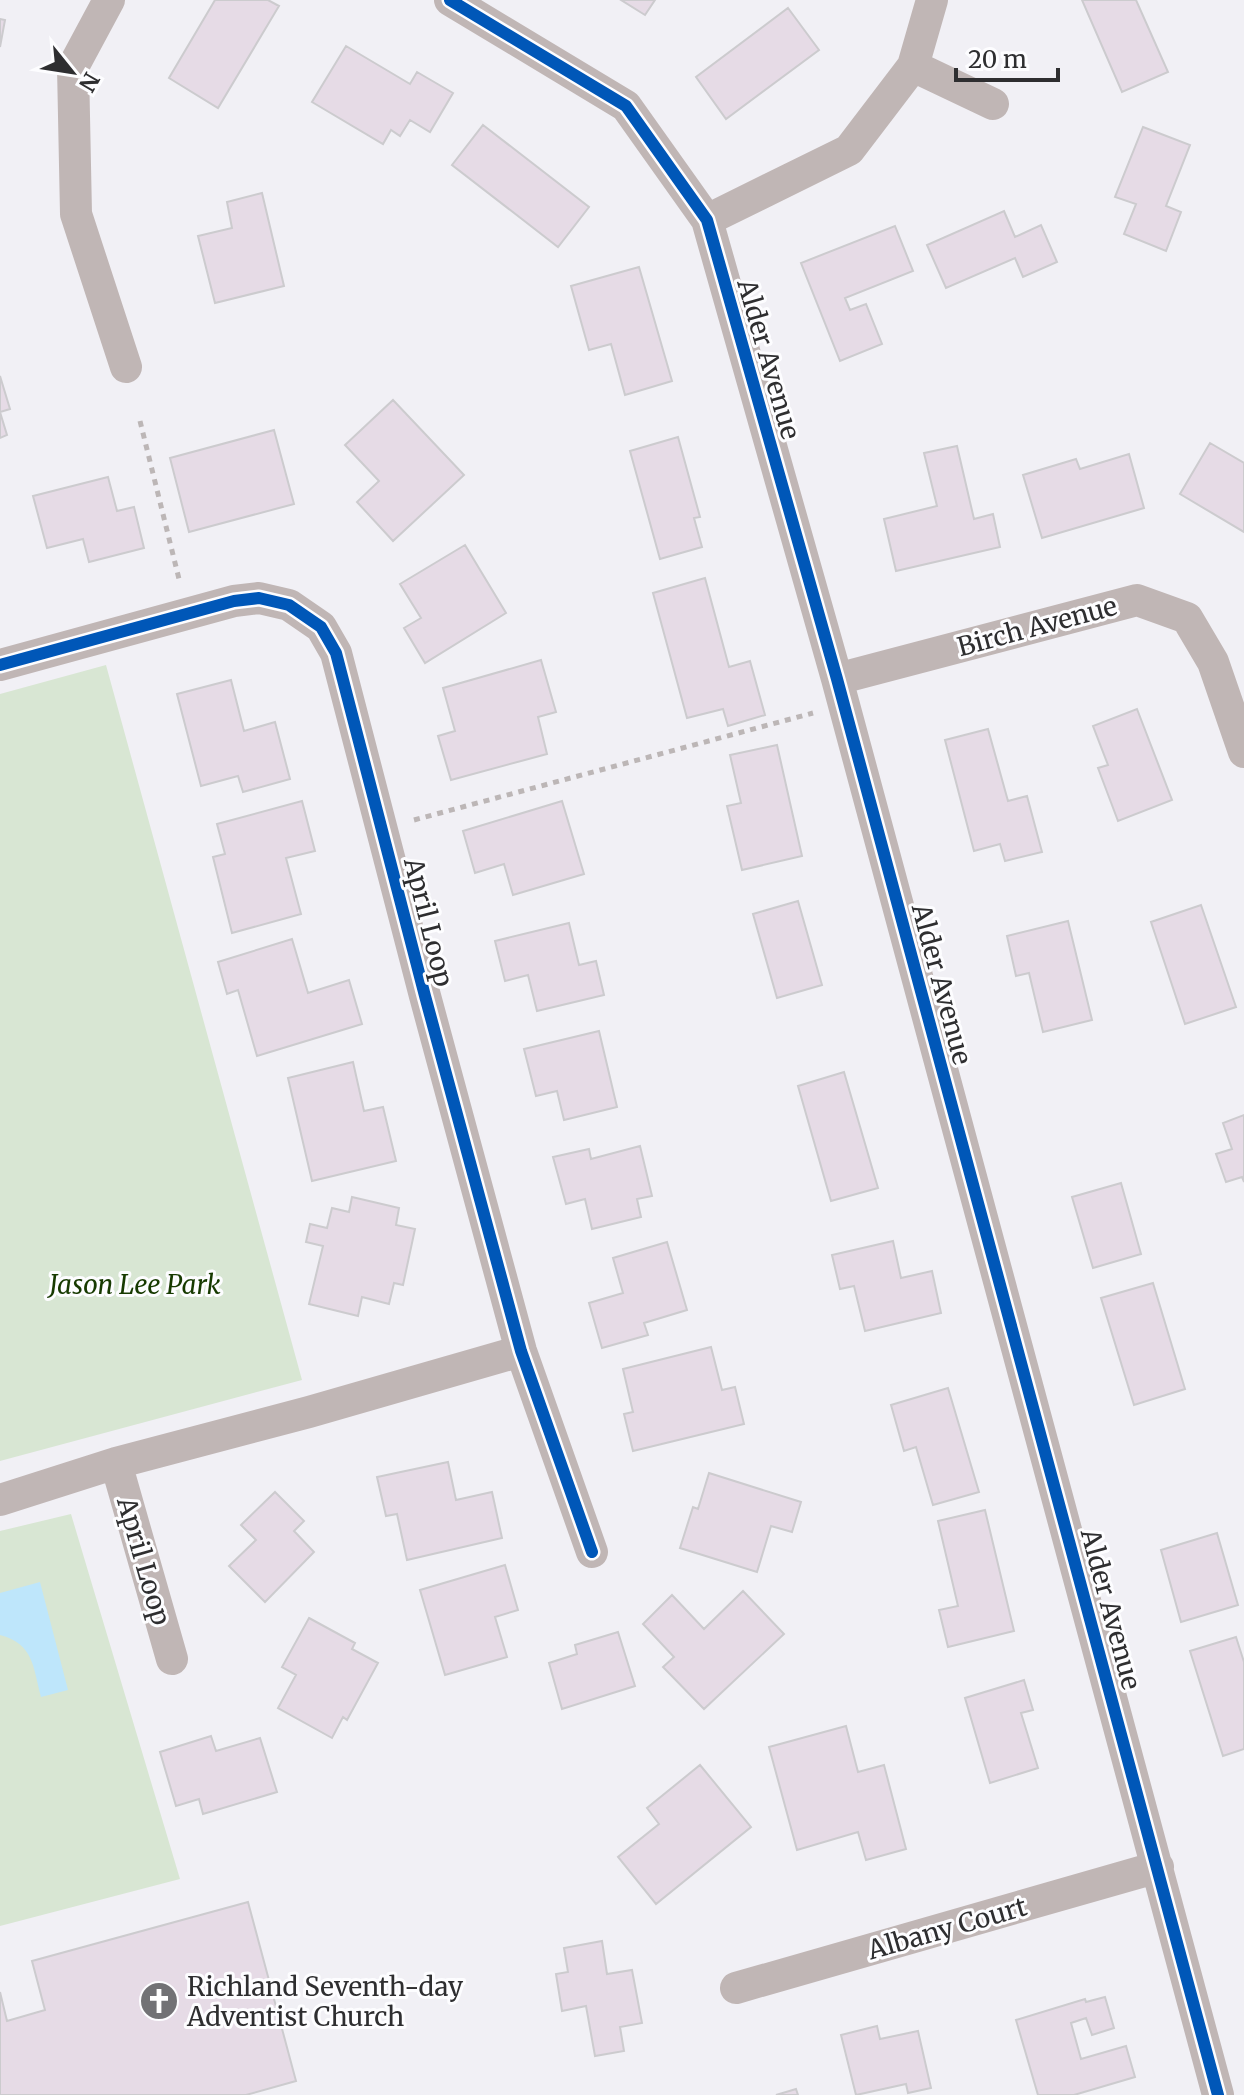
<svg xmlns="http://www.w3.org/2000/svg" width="1244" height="2095" viewBox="0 0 1244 2095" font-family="Merriweather,serif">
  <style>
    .green { fill: #d8e6d3 }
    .water { fill: #bee6fb }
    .building { fill: #e6dbe6; stroke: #cccbce; stroke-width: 2 }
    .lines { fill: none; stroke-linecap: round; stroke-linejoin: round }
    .path { stroke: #bcb6b6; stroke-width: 5; stroke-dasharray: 6 6; stroke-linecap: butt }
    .street { stroke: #c0b6b5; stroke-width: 32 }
    .cycleway-casing { stroke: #fdfdff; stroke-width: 17 }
    .cycleway { stroke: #0057b8; stroke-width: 12 }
    .labels { text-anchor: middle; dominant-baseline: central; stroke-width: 6; stroke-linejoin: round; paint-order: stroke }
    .street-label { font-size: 26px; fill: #2e2e30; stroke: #fdfdff }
    .park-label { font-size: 26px; font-style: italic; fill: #173a00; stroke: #fdfdff }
    .poi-label { font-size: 26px; fill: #2e2e30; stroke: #fdfdff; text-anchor: start }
  </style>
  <rect width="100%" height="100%" fill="#f1f0f5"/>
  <path class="green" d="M106,665L302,1380L0,1461V694Z
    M71,1514L180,1879L0,1926V1531Z"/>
  <path class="water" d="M40,1582L68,1690L41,1697C33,1667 34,1644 0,1635V1593Z"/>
  <path class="building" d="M215,0H268L279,6L218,108L169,78Z
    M621,0H655L645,15Z
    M1082,0H1136L1168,72L1122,92Z
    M788,8L819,50L726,119L696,77Z
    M0,19L5,20L0,47Z
    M346,46L410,84L417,72L453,93L430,132L410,120L400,136L391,130L383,144L312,102Z
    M483,125L589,207L558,247L452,165Z
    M1143,127L1190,145L1166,206L1181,212L1166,251L1124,234L1136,204L1115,197Z
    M262,193L284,286L215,303L198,236L232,228L227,202Z
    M1004,211L1015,237L1041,225L1057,262L1023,277L1015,258L946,288L927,245Z
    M895,226L913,271L845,298L850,310L866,304L882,344L840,361L801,263Z
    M639,267L672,381L625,395L611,344L589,350L571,286Z
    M0,376L10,409L0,412L7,435L0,438Z
    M393,400L464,475L393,541L357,502L379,481L345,445Z
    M274,430L294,504L189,532L170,458Z
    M678,437L700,517L694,518L702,547L660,559L630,451Z
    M1210,443L1244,463V532L1180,494Z
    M957,446L974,519L993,514L1000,547L896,571L884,519L937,506L924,453Z
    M1129,454L1144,508L1042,538L1023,475L1076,459L1080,469Z
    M108,477L117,511L134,507L144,548L89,562L83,539L47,548L33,496Z
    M465,545L506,613L425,663L404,628L421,618L400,584Z
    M705,578L729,667L750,661L765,715L728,726L723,709L687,718L653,593Z
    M541,660L556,712L538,717L547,754L451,780L438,736L455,731L443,688Z
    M231,680L244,731L275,722L290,779L243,792L238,776L201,786L177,694Z
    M1137,709L1172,800L1118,821L1098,768L1108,765L1093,726Z
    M988,729L1008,801L1027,796L1042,852L1005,861L1000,844L974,851L945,740Z
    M777,745L802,856L742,870L727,806L741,803L730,755Z
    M302,801L315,851L286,858L301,914L232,933L213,857L225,854L217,824Z
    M562,801L584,874L513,895L504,864L475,873L463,831Z
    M798,901L822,985L777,998L753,914Z
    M1201,905L1236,1007L1185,1024L1151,922Z
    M1068,921L1092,1020L1043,1032L1029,973L1016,976L1007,936Z
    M569,923L579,965L596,961L604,995L537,1011L528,975L505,981L495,941Z
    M292,939L308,993L349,980L362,1024L257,1056L238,990L227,994L218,962Z
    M599,1031L617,1107L564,1120L557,1091L536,1096L524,1049Z
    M353,1062L364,1111L383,1107L396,1161L312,1181L288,1078Z
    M844,1072L878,1188L831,1201L798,1086Z
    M1244,1115V1182L1242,1177L1226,1182L1216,1154L1232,1149L1223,1123Z
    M640,1146L652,1196L637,1199L641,1217L592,1229L585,1199L566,1204L553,1157L589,1149L591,1159Z
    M1121,1183L1141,1254L1093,1268L1072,1197Z
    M352,1197L399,1208L396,1225L415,1229L403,1285L394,1283L389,1304L362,1297L358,1316L309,1304L323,1246L306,1242L310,1224L327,1228L332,1208L349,1212Z
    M893,1241L901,1278L932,1271L941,1313L865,1331L854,1286L840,1289L832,1255Z
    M667,1242L687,1310L644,1323L648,1335L602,1348L589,1303L623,1293L613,1258Z
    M1153,1283L1185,1389L1134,1405L1101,1298Z
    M711,1347L722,1390L735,1387L744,1424L633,1451L624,1414L633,1412L623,1369Z
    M948,1388L979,1492L933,1505L916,1447L904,1451L891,1405Z
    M448,1462L456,1500L492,1492L502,1538L407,1560L397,1514L386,1516L377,1477Z
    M709,1473L801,1502L792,1532L771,1526L757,1572L680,1548L693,1507L698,1509Z
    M275,1492L304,1521L294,1531L314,1552L265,1602L229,1566L256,1540L241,1525Z
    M985,1510L1014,1631L948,1647L939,1610L958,1606L938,1521Z
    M1217,1533L1238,1605L1181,1622L1161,1550Z
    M505,1565L518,1610L495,1617L507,1657L445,1675L420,1590Z
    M743,1591L784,1634L704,1709L663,1667L674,1657L643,1624L672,1595L704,1629Z
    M309,1618L355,1643L352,1649L378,1663L347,1720L343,1717L332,1738L278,1708L296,1675L282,1667Z
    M618,1632L635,1686L562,1709L549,1663L577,1654L575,1645Z
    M1236,1637L1244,1662V1749L1223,1756L1190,1651Z
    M1024,1680L1033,1710L1021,1713L1038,1768L990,1783L965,1698Z
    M846,1726L858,1772L884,1765L906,1849L866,1860L858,1832L797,1850L769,1747Z
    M211,1736L216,1751L260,1738L277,1792L203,1814L199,1799L176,1806L160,1752Z
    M700,1765L751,1827L656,1904L618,1857L659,1824L647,1808Z
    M248,1902L296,2081L246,2095H0V1992L7,2021L45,2010L32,1961Z
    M602,1941L607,1974L632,1970L642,2023L620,2027L624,2051L595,2056L586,2006L562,2011L556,1974L568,1972L564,1948Z
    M1105,1997L1114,2028L1092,2035L1086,2018L1071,2023L1081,2059L1126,2046L1135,2077L1074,2095H1038L1016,2020L1085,1999L1086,2002Z
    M877,2026L880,2039L918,2031L931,2088L908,2093L906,2084L856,2095L841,2035Z
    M796,2089L798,2095H776Z"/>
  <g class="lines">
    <path class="path" d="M140,421L180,583
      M414,820L813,713"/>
    <path class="street" d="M109,0L73,67L76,214L126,367
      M450,0L626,106L707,220L837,679L1218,2095
      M913,66L993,104
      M707,220L849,150L913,66L932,0
      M0,665L234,601L259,598L289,605L321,627L336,653L425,996L521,1351L592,1552
      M837,679L1137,600L1187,618L1213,662L1244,752
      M116,1463L172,1659
      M0,1500L116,1463L309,1412L521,1351
      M736,1988L1158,1867"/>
    <defs>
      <path id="cycleway" d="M450,0L626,106L707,220L837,679L1218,2095
        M0,665L234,601L259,598L289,605L321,627L336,653L425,996L521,1351L592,1552"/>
    </defs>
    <use href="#cycleway" class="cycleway-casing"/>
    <use href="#cycleway" class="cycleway"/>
  </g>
  <defs>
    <symbol id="church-disc" viewBox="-11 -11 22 22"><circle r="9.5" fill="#727275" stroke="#fdfdff"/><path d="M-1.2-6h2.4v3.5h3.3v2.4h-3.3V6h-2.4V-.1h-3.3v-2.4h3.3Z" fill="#fff"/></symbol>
  </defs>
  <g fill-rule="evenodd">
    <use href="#church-disc" x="137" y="1979" width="44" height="44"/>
  </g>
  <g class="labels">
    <g class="street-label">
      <text transform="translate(769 359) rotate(74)">Alder Avenue</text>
      <text transform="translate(1037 626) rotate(-15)">Birch Avenue</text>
      <text transform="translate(429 922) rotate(76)">April Loop</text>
      <text transform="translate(942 984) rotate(75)">Alder Avenue</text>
      <text transform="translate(144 1561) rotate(74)">April Loop</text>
      <text transform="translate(1111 1609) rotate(75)">Alder Avenue</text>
      <text transform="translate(947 1928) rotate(-16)">Albany Court</text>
    </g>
    <g class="park-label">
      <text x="135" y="1284">Jason Lee Park</text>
    </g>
    <g class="poi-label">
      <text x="187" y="1986">Richland Seventh-day<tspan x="187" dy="30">Adventist Church</tspan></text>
    </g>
  </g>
  <g transform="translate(72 72) rotate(120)" stroke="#fdfdff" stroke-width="6" paint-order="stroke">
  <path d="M0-6L14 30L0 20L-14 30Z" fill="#2e2e30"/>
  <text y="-12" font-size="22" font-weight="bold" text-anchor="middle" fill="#2e2e30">N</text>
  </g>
  <path d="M956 68v12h102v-12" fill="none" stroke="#2e2e30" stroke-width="4"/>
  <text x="968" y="68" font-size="24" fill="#2e2e30" stroke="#fdfdff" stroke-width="6" paint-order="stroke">20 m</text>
</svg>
